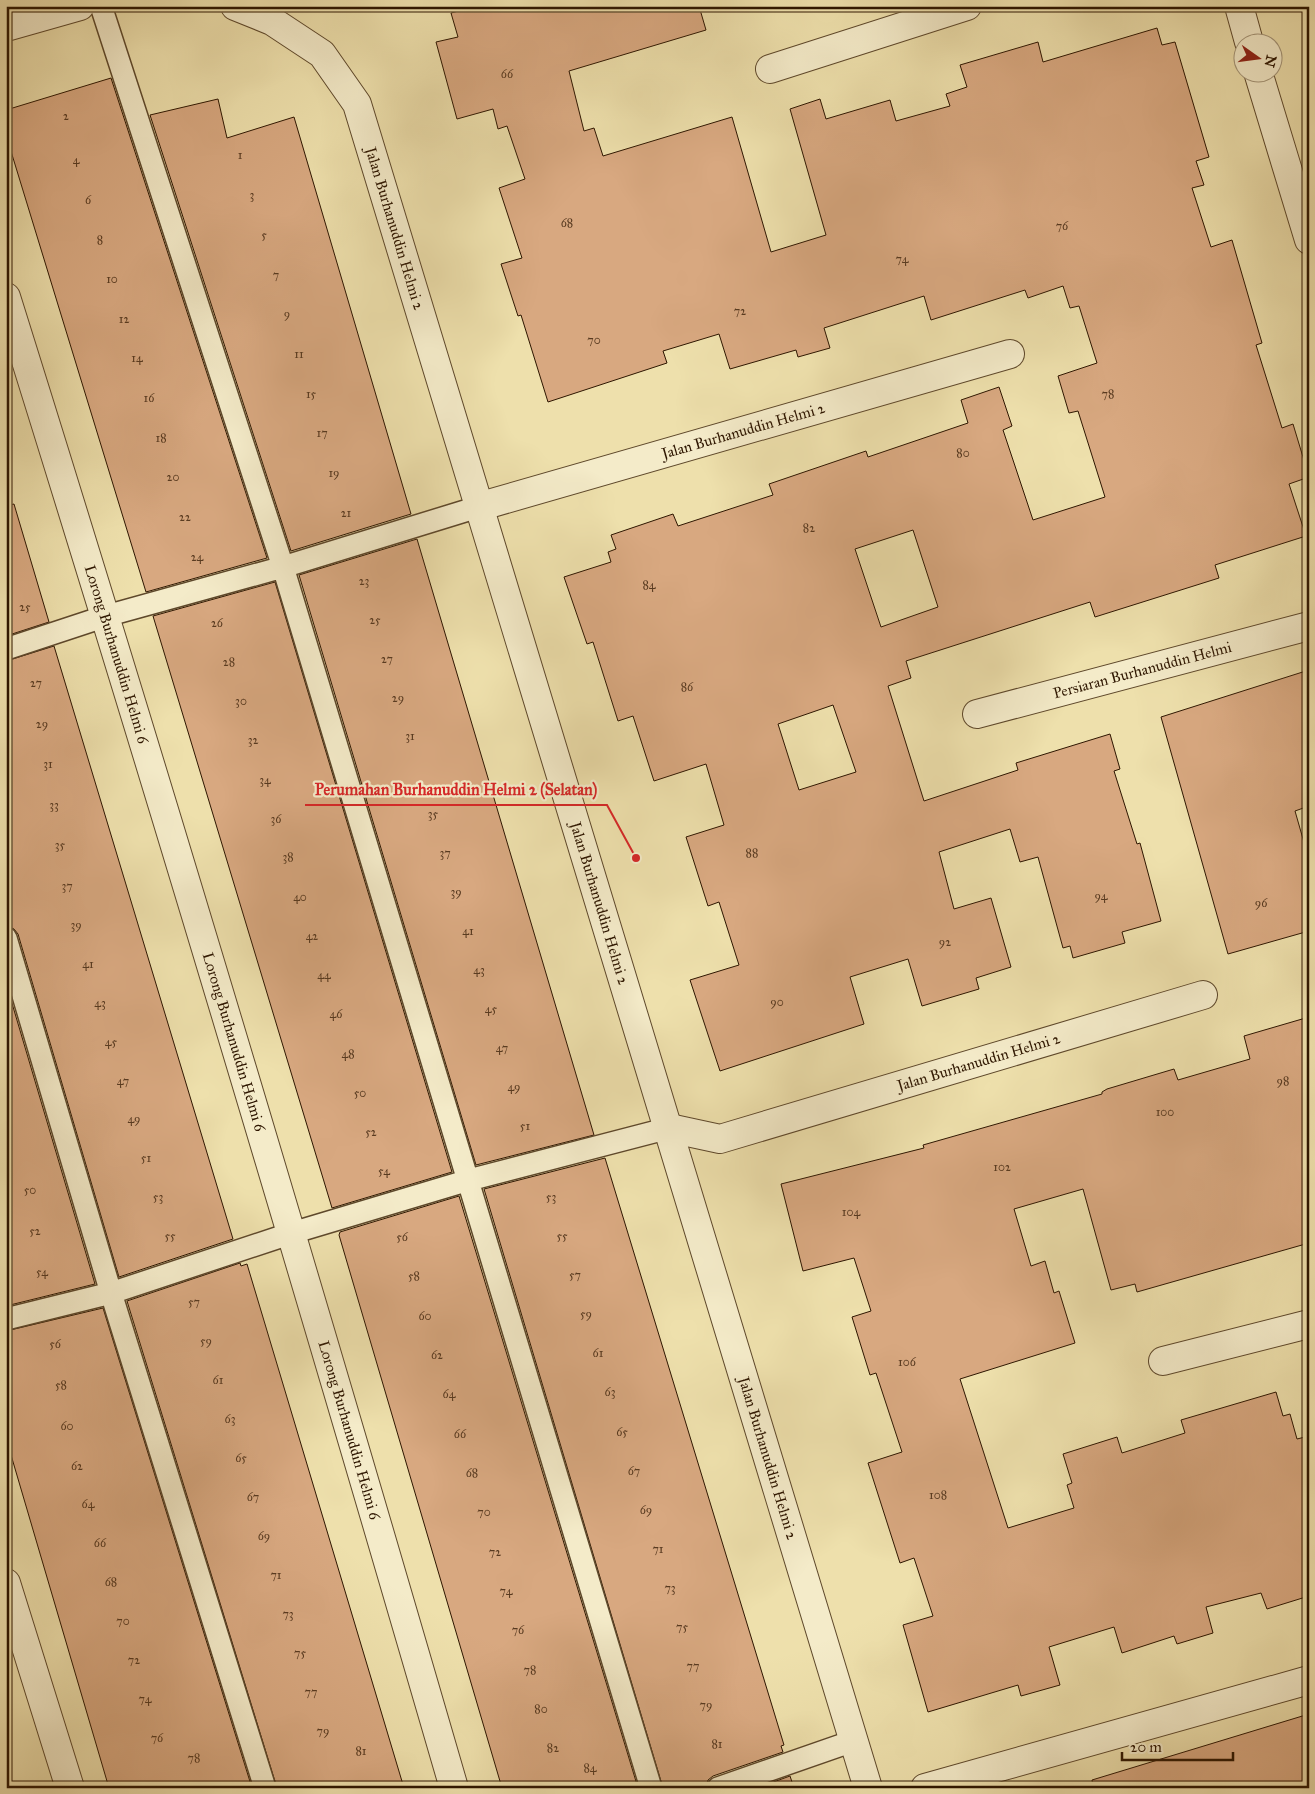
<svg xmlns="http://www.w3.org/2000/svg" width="1315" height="1794" viewBox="0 0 1315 1794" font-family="'IM FELL Great Primer',serif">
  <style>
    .building { fill: #d8a880; stroke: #2e1600; fill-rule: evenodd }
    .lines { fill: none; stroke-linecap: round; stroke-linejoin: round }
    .service-casing { stroke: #5e482b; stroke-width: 24 }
    .minor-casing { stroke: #5e482b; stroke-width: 30 }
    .service { stroke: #f4ebc9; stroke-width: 21 }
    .minor { stroke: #f4ebc9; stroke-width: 28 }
    .labels { text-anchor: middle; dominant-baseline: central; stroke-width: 4.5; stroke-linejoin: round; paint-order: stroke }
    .number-label { font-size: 12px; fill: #583a20 }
    .street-label { font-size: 15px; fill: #2e1600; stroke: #f4ebc9 }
    .leader { fill: none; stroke: #d62828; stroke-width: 2 }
    .callout-dot { fill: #d62828; stroke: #f4ebc9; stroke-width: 2 }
    .callout-label { font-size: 16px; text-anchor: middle; font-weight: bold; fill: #d62828; stroke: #f4ebc9; stroke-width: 4.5; stroke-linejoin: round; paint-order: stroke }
  </style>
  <rect width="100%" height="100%" fill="#eee0ac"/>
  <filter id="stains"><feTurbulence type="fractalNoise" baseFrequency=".004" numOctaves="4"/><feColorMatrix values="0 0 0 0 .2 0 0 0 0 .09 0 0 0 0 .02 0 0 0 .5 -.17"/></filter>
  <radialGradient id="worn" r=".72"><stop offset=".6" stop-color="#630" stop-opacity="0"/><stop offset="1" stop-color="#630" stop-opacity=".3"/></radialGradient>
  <path class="building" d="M477,6H699L706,30L569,71L584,131L594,128L603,156L732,117L771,252L826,235L790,109L820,99L826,119L890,100L896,121L950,106L946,94L967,87L960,65L1038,42L1043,62L1157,28L1162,45L1175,42L1209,157L1196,161L1204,185L1192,188L1211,247L1232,240L1262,343L1256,345L1282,428L1293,424L1309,477L1289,484L1306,536L1215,565L1219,578L1095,617L1090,602L906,661L911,678L888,686L924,801L1018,770L1016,763L1110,734L1120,769L1114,771L1137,844L1140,843L1161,921L1122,932L1125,943L1073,958L1070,946L1063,948L1038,857L1020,862L1010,829L939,852L954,909L991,898L1011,967L976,978L979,989L922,1006L908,959L850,977L864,1024L720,1071L690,980L739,965L719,902L708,906L686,837L724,825L706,764L654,781L633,716L618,721L593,642L587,644L564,577L611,562L608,552L616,549L611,535L673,514L678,526L773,495L769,484L866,451L868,457L968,423L961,400L999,387L1012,426L1003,430L1033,520L1105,497L1078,411L1069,413L1058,376L1097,363L1079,306L1070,308L1063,286L1028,298L1025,290L931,320L924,296L824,328L830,348L798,357L796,350L730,369L719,334L663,351L667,363L548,402L521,315L518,316L501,264L522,258L499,188L525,179L507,126L498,129L493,109L457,119L436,42L458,37L451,13ZM913,530L938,607L881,627L855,549ZM833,705L856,772L799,790L778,724Z
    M111,78L267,558L146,592L6,135V110Z
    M218,99L227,138L294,117L411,514L291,551L150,115Z
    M14,504L49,622L6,636V506Z
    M417,539L594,1135L476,1165L299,575Z
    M275,582L452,1172L332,1208L153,616Z
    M54,646L233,1239L119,1277L18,934L14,929L6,926V661Z
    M1309,670V806L1295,811L1309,860V931L1228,954L1161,717Z
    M6,983L95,1284L6,1306Z
    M1309,1017V1243L1137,1292L1135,1284L1111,1290L1083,1189L1014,1209L1031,1266L1045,1261L1054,1293L1059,1291L1075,1343L960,1379L1008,1528L1074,1508L1067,1485L1072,1483L1063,1454L1117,1437L1122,1453L1185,1433L1181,1420L1276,1392L1283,1416L1290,1414L1297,1439L1309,1436V1596L1267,1609L1261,1593L1206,1607L1213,1633L1177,1644L1174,1636L1122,1653L1114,1627L1049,1647L1060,1685L1021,1696L1018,1685L928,1712L903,1625L933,1616L914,1558L900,1563L868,1463L902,1452L876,1373L870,1375L852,1317L871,1311L854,1258L803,1271L781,1184L924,1148L923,1145L1102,1094V1092L1107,1089L1174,1069L1178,1080L1250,1059L1244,1036Z
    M605,1158L784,1745L781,1746L783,1752L713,1776L708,1780L706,1788H663L484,1189Z
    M459,1196L638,1788H502L339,1235L340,1232Z
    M240,1263L241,1266L247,1264L404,1788H277L127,1301Z
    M103,1308L252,1788H109L6,1438V1331Z
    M1309,1714V1788H1093L1092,1780Z
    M790,1776L794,1788H757Z"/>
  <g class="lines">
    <defs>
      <path id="service" d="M101,6L283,567L651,1788
        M6,649L106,616L283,567L478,507
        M6,938L111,1293L265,1788
        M6,1319L111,1293L292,1233L469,1180L669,1128
        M718,1788L853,1741"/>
      <g id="minor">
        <path id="s1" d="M235,6L272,21L322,54L357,104L868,1788"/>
        <path d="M1239,6L1249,42"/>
        <path d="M6,27L80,6"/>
        <path d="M770,69L967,6"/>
        <path d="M1258,72L1309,240"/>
        <path id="s2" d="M6,297C161,792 309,1289 454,1788"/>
        <path id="s3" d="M478,507L1010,354"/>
        <path id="s4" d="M977,714L1309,626"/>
        <path id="s5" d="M669,1128L720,1139L1203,995"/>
        <path d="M1163,1361L1309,1324"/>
        <path d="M6,1583L70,1788"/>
        <path d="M925,1788L1309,1680"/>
      </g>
    </defs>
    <use href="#service" class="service-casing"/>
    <use href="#minor" class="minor-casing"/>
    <use href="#service" class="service"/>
    <use href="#minor" class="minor"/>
  </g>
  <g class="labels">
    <g class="number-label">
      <text x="507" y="74">66</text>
      <text x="66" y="116">2</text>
      <text x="240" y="155">1</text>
      <text x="76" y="160">4</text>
      <text x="252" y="195">3</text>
      <text x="88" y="200">6</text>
      <text x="567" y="223">68</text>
      <text x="1062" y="226">76</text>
      <text x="264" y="235">5</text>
      <text x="100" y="240">8</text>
      <text x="902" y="259">74</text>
      <text x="276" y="275">7</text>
      <text x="112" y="279">10</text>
      <text x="740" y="311">72</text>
      <text x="287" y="314">9</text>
      <text x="124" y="319">12</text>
      <text x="594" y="340">70</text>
      <text x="299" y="354">11</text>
      <text x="137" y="358">14</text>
      <text x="311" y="394">15</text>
      <text x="1108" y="394">78</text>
      <text x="149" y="398">16</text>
      <text x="322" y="433">17</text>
      <text x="161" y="438">18</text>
      <text x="963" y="453">80</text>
      <text x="334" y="473">19</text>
      <text x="173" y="477">20</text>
      <text x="346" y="513">21</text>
      <text x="185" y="517">22</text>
      <text x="809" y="528">82</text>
      <text x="197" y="557">24</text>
      <text x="364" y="581">23</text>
      <text x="649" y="585">84</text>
      <text x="25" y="607">25</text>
      <text x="375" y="620">25</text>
      <text x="217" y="623">26</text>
      <text x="387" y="659">27</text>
      <text x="229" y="662">28</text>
      <text x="36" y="683">27</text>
      <text x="687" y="687">86</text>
      <text x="398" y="698">29</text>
      <text x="241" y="701">30</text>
      <text x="42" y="724">29</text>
      <text x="410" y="736">31</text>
      <text x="253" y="740">32</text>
      <text x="48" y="764">31</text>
      <text x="265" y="780">34</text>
      <text x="54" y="805">33</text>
      <text x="433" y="814">35</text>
      <text x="276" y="819">36</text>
      <text x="60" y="845">35</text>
      <text x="445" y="853">37</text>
      <text x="752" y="853">88</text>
      <text x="288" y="857">38</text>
      <text x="67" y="886">37</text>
      <text x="456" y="892">39</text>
      <text x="1101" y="896">94</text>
      <text x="300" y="897">40</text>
      <text x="1261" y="903">96</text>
      <text x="76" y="925">39</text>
      <text x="468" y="931">41</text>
      <text x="312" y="936">42</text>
      <text x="945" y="942">92</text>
      <text x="88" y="964">41</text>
      <text x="479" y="970">43</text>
      <text x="324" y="975">44</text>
      <text x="777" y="1002">90</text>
      <text x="100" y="1003">43</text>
      <text x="491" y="1009">45</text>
      <text x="336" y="1014">46</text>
      <text x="111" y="1042">45</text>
      <text x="502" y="1048">47</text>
      <text x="348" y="1054">48</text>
      <text x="123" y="1081">47</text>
      <text x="1283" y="1081">98</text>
      <text x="514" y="1087">49</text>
      <text x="360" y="1093">50</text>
      <text x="1165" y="1112">100</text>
      <text x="134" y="1119">49</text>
      <text x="525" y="1126">51</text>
      <text x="371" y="1132">52</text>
      <text x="146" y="1158">51</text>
      <text x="1002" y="1167">102</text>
      <text x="384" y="1171">54</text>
      <text x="30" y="1190">50</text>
      <text x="158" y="1197">53</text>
      <text x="551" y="1197">53</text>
      <text x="851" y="1212">104</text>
      <text x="35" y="1231">52</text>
      <text x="170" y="1236">55</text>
      <text x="562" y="1236">55</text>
      <text x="402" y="1237">56</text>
      <text x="42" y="1272">54</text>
      <text x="575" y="1275">57</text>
      <text x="414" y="1276">58</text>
      <text x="194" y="1302">57</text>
      <text x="586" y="1314">59</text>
      <text x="425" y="1316">60</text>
      <text x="206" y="1341">59</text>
      <text x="55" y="1344">56</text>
      <text x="598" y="1353">61</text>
      <text x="437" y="1355">62</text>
      <text x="907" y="1362">106</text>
      <text x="218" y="1380">61</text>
      <text x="61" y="1385">58</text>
      <text x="610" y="1392">63</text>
      <text x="449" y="1394">64</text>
      <text x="230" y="1419">63</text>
      <text x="67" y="1426">60</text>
      <text x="622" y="1432">65</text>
      <text x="460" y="1434">66</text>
      <text x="241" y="1458">65</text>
      <text x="77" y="1466">62</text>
      <text x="634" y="1471">67</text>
      <text x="472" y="1473">68</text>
      <text x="938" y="1495">108</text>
      <text x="253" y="1497">67</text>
      <text x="88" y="1504">64</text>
      <text x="646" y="1510">69</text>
      <text x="484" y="1512">70</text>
      <text x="264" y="1536">69</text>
      <text x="100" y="1543">66</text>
      <text x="658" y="1549">71</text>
      <text x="495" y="1552">72</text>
      <text x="276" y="1575">71</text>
      <text x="111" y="1582">68</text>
      <text x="670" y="1588">73</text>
      <text x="506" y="1591">74</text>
      <text x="288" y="1614">73</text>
      <text x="123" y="1621">70</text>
      <text x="682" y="1627">75</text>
      <text x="518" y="1630">76</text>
      <text x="300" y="1653">75</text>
      <text x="134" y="1660">72</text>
      <text x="693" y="1666">77</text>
      <text x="530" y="1670">78</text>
      <text x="311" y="1692">77</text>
      <text x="145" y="1699">74</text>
      <text x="706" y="1705">79</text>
      <text x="541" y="1709">80</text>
      <text x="323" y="1731">79</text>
      <text x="157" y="1738">76</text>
      <text x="717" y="1744">81</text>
      <text x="553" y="1748">82</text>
      <text x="361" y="1751">81</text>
      <text x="194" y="1758">78</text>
      <text x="590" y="1768">84</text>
    </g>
    <g class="street-label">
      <text stroke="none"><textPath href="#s1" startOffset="291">Jalan Burhanuddin Helmi 2</textPath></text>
      <text stroke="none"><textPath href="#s3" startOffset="276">Jalan Burhanuddin Helmi 2</textPath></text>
      <text stroke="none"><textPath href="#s2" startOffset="374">Lorong Burhanuddin Helmi 6</textPath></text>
      <text stroke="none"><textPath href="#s4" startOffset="171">Persiaran Burhanuddin Helmi</textPath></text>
      <text stroke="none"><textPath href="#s1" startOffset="996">Jalan Burhanuddin Helmi 2</textPath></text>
      <text stroke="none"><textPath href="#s2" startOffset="779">Lorong Burhanuddin Helmi 6</textPath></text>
      <text stroke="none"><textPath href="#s5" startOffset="322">Jalan Burhanuddin Helmi 2</textPath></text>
      <text stroke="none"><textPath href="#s2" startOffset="1184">Lorong Burhanuddin Helmi 6</textPath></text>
      <text stroke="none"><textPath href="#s1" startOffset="1576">Jalan Burhanuddin Helmi 2</textPath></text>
    </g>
  </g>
  <path class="leader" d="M636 858L607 805H305"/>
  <circle class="callout-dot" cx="636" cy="858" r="5"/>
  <g class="callout-label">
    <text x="456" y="795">Perumahan Burhanuddin Helmi 2 (Selatan)</text>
  </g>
  <rect width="1315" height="1794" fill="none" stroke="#eee0ac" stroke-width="25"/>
  <rect x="8" y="8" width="1300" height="1779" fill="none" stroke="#2e1600" stroke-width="2.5"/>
  <rect x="12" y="12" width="1290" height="1769" fill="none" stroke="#2e1600"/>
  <g transform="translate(1258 58) rotate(104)"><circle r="24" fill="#f4ebc9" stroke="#a59679"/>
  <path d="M0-4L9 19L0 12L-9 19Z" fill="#8f2418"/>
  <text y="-8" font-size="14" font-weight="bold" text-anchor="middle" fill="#2e1600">N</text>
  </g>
  <path d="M1122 1752v8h111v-8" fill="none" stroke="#2e1600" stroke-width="2.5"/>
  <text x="1130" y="1752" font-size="15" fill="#2e1600" stroke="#f4ebc9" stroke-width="4" paint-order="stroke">20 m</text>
  <rect width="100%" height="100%" filter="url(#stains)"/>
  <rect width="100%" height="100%" fill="url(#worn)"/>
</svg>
